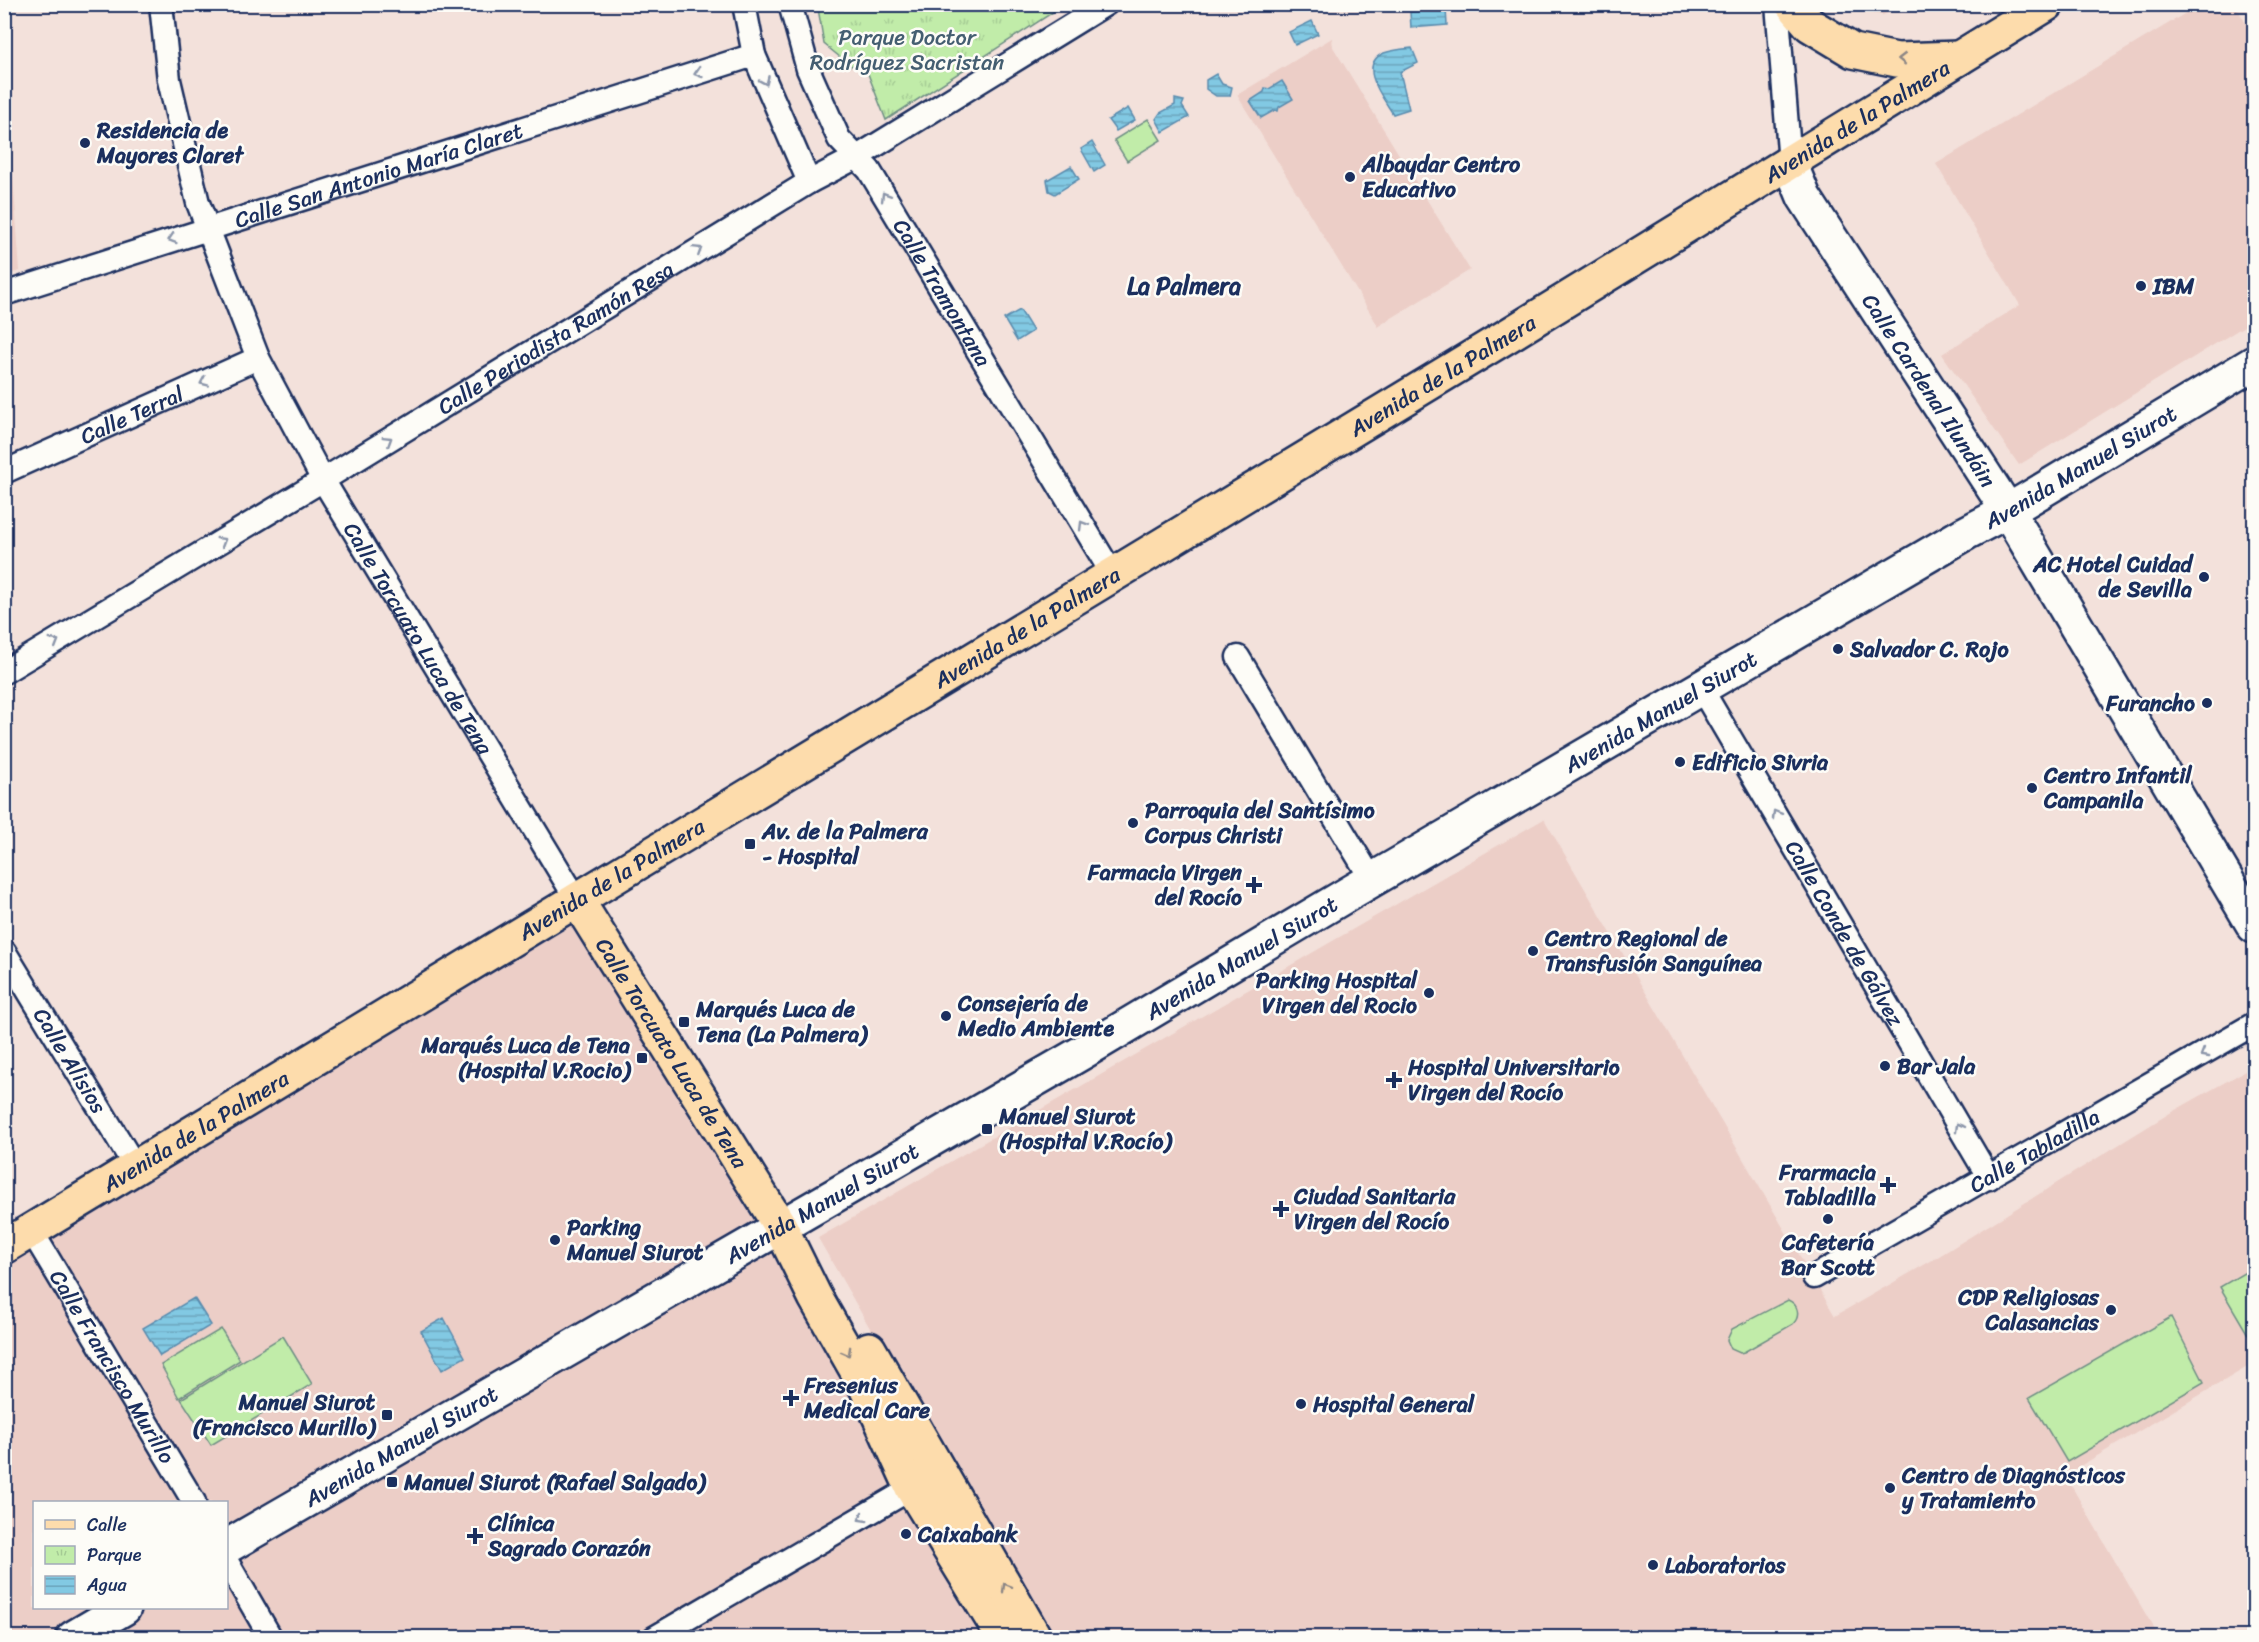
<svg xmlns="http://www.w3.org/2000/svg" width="2259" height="1642" viewBox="0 0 2259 1642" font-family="Sriracha,sans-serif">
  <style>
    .built { fill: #eccec7; fill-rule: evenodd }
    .grass { fill: #c1eca9; stroke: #6e8e84; stroke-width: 1.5 }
    .park { fill: url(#park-tufts); stroke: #6e8e84; stroke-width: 1.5 }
    .water { fill: url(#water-rules); stroke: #598bae; stroke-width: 1.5 }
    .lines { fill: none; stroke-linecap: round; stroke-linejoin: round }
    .street-casing { stroke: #1b2f5e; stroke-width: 27 }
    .secondary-casing { stroke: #1b2f5e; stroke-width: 38 }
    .primary-casing { stroke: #1b2f5e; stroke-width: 38 }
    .street { stroke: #fdfcf7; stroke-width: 22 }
    .secondary { stroke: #fdfcf7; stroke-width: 33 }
    .primary { stroke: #fddcac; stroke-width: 33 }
    .oneway { stroke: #8c8685 }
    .oneway2 { stroke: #8c96aa }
    .poi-dot { fill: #1b2f5e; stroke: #fdfcf7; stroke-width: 2 }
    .labels { text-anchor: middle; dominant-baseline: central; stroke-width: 5; stroke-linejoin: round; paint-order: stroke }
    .park-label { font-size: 22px; fill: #445e71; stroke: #fdfcf7 }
    .street-label { font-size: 22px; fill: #1b2f5e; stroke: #fdfcf7 }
    .poi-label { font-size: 22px; font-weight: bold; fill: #1b2f5e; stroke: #fdfcf7; text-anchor: start }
    .neighbourhood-label { font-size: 24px; font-weight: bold; fill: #1b2f5e; stroke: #fdfcf7 }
  </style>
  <defs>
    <pattern id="park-tufts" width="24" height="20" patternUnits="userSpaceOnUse" patternTransform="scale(1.5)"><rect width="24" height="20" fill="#c1eca9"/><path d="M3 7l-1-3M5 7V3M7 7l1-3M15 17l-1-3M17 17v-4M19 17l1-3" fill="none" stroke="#a5cb94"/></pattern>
    <pattern id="water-rules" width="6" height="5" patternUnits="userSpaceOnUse" patternTransform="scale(1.5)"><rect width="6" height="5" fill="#82c9e3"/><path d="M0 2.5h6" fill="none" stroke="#6aa4bb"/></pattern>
  </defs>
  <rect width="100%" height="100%" fill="#f3e1db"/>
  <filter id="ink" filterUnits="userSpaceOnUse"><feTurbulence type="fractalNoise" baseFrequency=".0167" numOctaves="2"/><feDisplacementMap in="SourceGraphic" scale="12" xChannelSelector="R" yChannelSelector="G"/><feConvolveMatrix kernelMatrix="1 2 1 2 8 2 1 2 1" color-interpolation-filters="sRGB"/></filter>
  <g filter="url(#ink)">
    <path class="built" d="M1859,5H1905L1883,15L1869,13Z
      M2199,5H2235L2254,37V320L2019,465L1942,354L2020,305L1936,164Z
      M1332,38L1333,47L1470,270L1377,327V324L1237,95Z
      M4,53L20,271L5,275H4Z
      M1544,819L1835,1316L1936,1258L2170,1113L2254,1066V1363L2065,1475L2159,1637H1048L818,1238Z
      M577,900L1007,1638H5V1248ZM34,1502H226V1608H34Z"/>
    <path class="grass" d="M1148,119L1161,140L1127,161L1114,140Z
      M2254,1267V1342L2253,1343L2220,1287Z
      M1788,1300C1798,1304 1801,1316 1793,1324L1744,1352L1740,1353L1731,1349L1727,1340L1732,1329Z
      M2171,1317L2204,1382L2067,1462L2029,1398Z
      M221,1329L240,1360L179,1398L161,1365Z
      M283,1336L312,1384L211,1445L181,1399Z"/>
    <path class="park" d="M819,5V4L1064,5L886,120L863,61L851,66L824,44L818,8Z"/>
    <path class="water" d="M1446,9L1447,25L1411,28L1410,12Z
      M1312,21L1318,34L1295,45L1289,32Z
      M1412,48L1418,63L1400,72L1409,109L1393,114C1384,99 1356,65 1384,53C1392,50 1403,49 1412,48Z
      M1216,74L1222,84L1232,87L1230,96H1216L1206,89V80Z
      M1282,81L1293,99L1279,107L1278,111L1275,110L1261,118L1250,101L1264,92L1265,88L1269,89Z
      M1175,99L1184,101L1182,106L1189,117L1163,132L1156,119L1160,113L1175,105Z
      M1128,108L1135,120L1116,131L1108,120Z
      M1092,142L1105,165L1094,172L1081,149Z
      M1071,166L1079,179L1055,194L1049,191L1047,180Z
      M1020,310L1033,331L1017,341L1004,319Z
      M194,1298L211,1325L160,1356L143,1328Z
      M444,1318L465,1357L442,1370L421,1331Z"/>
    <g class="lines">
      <defs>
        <g id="street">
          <path id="s1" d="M161,4L169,80L198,203L258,358L323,480L577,900"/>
          <path d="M744,4L754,55L809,182"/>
          <path id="s2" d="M790,4L808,69L839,139L869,170L1113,575"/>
          <path d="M1777,4L1790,163"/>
          <path id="s3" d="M4,294L754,55"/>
          <path id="s4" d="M4,472L258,358"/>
          <path d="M1238,657L1372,880"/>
          <path id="s5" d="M4,672L323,480L809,182L857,157L1106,4"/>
          <path id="s6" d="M1701,688L1989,1178"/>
          <path id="s7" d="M4,951L136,1168"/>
          <path id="s8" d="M31,1230L194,1502"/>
          <path id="s9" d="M1814,1277L2254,1024"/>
          <path d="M226,1560L271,1638"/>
          <path d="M654,1638L912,1488"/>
        </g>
        <g id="secondary">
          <path id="s10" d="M1790,163L1804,197L2008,511L2254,926"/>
          <path id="s11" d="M226,1547L1083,1052L1348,894L1966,533L2008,511L2254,363"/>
          <path d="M73,1638L124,1608"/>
        </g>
        <g id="primary">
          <path d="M1792,4L1810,25L1853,51L1897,60L1959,58"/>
          <path id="s12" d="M577,900L780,1226L815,1297L864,1383L912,1488L1004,1638"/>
          <path id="s13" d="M4,1247L1512,333L2047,4"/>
          <path d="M869,1349L1035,1638"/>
        </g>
      </defs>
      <use href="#street" class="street-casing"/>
      <use href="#secondary" class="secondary-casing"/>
      <use href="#primary" class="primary-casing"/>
      <use href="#street" class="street"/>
      <use href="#secondary" class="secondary"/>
      <use href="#primary" class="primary"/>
    </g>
    <defs><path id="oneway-chevron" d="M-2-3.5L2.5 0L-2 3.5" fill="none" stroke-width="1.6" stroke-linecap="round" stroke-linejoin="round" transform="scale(1.5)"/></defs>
    <g class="oneway">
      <use href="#oneway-chevron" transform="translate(1902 59) rotate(-179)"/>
      <use href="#oneway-chevron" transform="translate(847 1352) rotate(61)"/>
      <use href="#oneway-chevron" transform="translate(1006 1587) rotate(-120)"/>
    </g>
    <g class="oneway2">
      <use href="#oneway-chevron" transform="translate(698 73) rotate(162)"/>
      <use href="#oneway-chevron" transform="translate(765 81) rotate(66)"/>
      <use href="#oneway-chevron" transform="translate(885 196) rotate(-121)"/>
      <use href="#oneway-chevron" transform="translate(172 239) rotate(162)"/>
      <use href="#oneway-chevron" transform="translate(698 250) rotate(-32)"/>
      <use href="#oneway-chevron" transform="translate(204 382) rotate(156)"/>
      <use href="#oneway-chevron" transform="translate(388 440) rotate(-32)"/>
      <use href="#oneway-chevron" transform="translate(1083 525) rotate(-121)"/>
      <use href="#oneway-chevron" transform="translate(222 541) rotate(-31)"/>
      <use href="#oneway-chevron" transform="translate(55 642) rotate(-31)"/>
      <use href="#oneway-chevron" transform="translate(1776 814) rotate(-120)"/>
      <use href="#oneway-chevron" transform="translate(2204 1054) rotate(150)"/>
      <use href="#oneway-chevron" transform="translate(1959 1127) rotate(-120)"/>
      <use href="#oneway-chevron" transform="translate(862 1518) rotate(150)"/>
    </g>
  </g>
  <g class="poi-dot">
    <circle cx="85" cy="143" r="6"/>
    <circle cx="1350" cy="177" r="6"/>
    <circle cx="2141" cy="286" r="6"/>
    <circle cx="2204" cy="577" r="6"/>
    <circle cx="1838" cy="649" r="6"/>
    <circle cx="2207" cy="703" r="6"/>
    <circle cx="1680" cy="762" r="6"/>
    <circle cx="2032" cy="788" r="6"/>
    <circle cx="1133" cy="823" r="6"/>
    <rect x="744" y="838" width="12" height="12" rx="3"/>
    <path d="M1251 876h6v6h6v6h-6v6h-6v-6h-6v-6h6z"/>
    <circle cx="1533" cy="951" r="6"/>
    <circle cx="1429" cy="993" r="6"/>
    <circle cx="946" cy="1016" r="6"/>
    <rect x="678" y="1016" width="12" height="12" rx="3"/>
    <rect x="636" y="1052" width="12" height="12" rx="3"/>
    <circle cx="1885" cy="1066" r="6"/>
    <path d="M1391 1071h6v6h6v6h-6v6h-6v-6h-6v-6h6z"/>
    <rect x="981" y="1123" width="12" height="12" rx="3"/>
    <path d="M1885 1176h6v6h6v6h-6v6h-6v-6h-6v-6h6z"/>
    <path d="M1278 1200h6v6h6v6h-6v6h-6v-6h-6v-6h6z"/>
    <circle cx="1828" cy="1219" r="6"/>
    <circle cx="555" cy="1240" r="6"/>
    <circle cx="2111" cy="1310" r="6"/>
    <path d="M788 1389h6v6h6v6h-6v6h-6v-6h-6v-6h6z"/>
    <circle cx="1301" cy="1404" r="6"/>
    <rect x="381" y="1409" width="12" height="12" rx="3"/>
    <rect x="386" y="1476" width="12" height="12" rx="3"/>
    <circle cx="1890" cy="1488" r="6"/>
    <circle cx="906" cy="1534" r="6"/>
    <path d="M472 1527h6v6h6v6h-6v6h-6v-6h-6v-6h6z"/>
    <circle cx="1653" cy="1565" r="6"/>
  </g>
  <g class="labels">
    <g class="park-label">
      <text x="907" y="37">Parque Doctor<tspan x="907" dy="25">Rodríguez Sacristan</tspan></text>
    </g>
    <g class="street-label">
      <text stroke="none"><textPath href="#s13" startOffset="2168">Avenida de la Palmera</textPath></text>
      <text stroke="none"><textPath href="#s3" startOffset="393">Calle San Antonio María Claret</textPath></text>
      <text stroke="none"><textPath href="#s2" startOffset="330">Calle Tramontana</textPath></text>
      <text stroke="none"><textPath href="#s5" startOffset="645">Calle Periodista Ramón Resa</textPath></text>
      <text stroke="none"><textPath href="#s13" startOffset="1682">Avenida de la Palmera</textPath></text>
      <text stroke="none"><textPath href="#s10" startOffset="267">Calle Cardenal Ilundáin</textPath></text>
      <text stroke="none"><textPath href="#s4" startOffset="140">Calle Terral</textPath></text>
      <text stroke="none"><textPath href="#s11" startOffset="2146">Avenida Manuel Siurot</textPath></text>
      <text stroke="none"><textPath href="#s13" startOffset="1196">Avenida de la Palmera</textPath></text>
      <text stroke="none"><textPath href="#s1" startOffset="692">Calle Torcuato Luca de Tena</textPath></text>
      <text stroke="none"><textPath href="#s11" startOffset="1660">Avenida Manuel Siurot</textPath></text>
      <text stroke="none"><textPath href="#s13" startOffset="710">Avenida de la Palmera</textPath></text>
      <text stroke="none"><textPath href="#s6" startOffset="284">Calle Conde de Gálvez</textPath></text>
      <text stroke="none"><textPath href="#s11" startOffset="1174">Avenida Manuel Siurot</textPath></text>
      <text stroke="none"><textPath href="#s12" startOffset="180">Calle Torcuato Luca de Tena</textPath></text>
      <text stroke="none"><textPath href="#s7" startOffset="128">Calle Alisios</textPath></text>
      <text stroke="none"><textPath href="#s13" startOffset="224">Avenida de la Palmera</textPath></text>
      <text stroke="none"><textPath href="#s9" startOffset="254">Calle Tabladilla</textPath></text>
      <text stroke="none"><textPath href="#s11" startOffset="688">Avenida Manuel Siurot</textPath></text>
      <text stroke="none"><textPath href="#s8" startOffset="159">Calle Francisco Murillo</textPath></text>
      <text stroke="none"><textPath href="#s11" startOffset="202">Avenida Manuel Siurot</textPath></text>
    </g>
    <g class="poi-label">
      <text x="97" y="130">Residencia de<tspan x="97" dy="25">Mayores Claret</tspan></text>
      <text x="1362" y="164">Albaydar Centro<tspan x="1362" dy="25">Educativo</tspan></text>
      <text x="2153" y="286">IBM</text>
      <text x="2192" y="564" text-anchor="end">AC Hotel Cuidad<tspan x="2192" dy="25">de Sevilla</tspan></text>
      <text x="1850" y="649">Salvador C. Rojo</text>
      <text x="2195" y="703" text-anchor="end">Furancho</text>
      <text x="1692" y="762">Edificio Sivria</text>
      <text x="2044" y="775">Centro Infantil<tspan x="2044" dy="25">Campanila</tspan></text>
      <text x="1145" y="810">Parroquia del Santísimo<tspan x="1145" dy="25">Corpus Christi</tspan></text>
      <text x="762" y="831">Av. de la Palmera<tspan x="762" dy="25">- Hospital</tspan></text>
      <text x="1242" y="872" text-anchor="end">Farmacia Virgen<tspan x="1242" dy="25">del Rocío</tspan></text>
      <text x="1545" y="938">Centro Regional de<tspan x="1545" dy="25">Transfusión Sanguínea</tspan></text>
      <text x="1417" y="980" text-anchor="end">Parking Hospital<tspan x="1417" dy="25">Virgen del Rocio</tspan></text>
      <text x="958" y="1003">Consejería de<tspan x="958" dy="25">Medio Ambiente</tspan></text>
      <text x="696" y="1009">Marqués Luca de<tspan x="696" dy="25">Tena (La Palmera)</tspan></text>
      <text x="630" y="1045" text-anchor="end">Marqués Luca de Tena<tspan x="630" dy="25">(Hospital V.Rocio)</tspan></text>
      <text x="1897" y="1066">Bar Jala</text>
      <text x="1408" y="1067">Hospital Universitario<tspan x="1408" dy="25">Virgen del Rocío</tspan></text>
      <text x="999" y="1116">Manuel Siurot<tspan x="999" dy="25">(Hospital V.Rocío)</tspan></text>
      <text x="1876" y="1172" text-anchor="end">Frarmacia<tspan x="1876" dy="25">Tabladilla</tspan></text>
      <text x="1294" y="1196">Ciudad Sanitaria<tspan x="1294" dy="25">Virgen del Rocío</tspan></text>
      <text x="567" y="1227">Parking<tspan x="567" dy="25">Manuel Siurot</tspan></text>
      <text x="1828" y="1242" text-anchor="middle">Cafetería<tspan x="1828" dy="25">Bar Scott</tspan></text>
      <text x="2099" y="1297" text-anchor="end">CDP Religiosas<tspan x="2099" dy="25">Calasancias</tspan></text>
      <text x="804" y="1385">Fresenius<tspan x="804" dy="25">Medical Care</tspan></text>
      <text x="375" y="1402" text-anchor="end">Manuel Siurot<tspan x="375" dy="25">(Francisco Murillo)</tspan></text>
      <text x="1313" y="1404">Hospital General</text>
      <text x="1902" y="1475">Centro de Diagnósticos<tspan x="1902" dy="25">y Tratamiento</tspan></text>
      <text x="404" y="1482">Manuel Siurot (Rafael Salgado)</text>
      <text x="488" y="1523">Clínica<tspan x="488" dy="25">Sagrado Corazón</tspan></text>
      <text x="918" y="1534">Caixabank</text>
      <text x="1665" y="1565">Laboratorios</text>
    </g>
    <g class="neighbourhood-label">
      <text x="1184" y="286">La Palmera</text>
    </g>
  </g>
  <rect width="2259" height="1642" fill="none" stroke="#fdfcf7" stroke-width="24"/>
  <rect x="12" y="12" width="2235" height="1618" fill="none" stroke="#1b2f5e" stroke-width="2" filter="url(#ink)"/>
  <rect x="33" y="1501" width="195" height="108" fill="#fdfcf7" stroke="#a3aaba" stroke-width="1.5"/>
  <rect x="45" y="1520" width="30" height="9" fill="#fddcac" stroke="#a3aaba" stroke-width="1.5"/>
  <text x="87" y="1531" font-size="18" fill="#1b2f5e">Calle</text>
  <rect x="45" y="1546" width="30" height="18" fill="url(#park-tufts)" stroke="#a3aaba" stroke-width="1.5"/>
  <text x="87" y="1561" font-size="18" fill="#1b2f5e">Parque</text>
  <rect x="45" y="1576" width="30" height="18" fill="url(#water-rules)" stroke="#a3aaba" stroke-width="1.5"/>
  <text x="87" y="1591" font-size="18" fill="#1b2f5e">Agua</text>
</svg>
